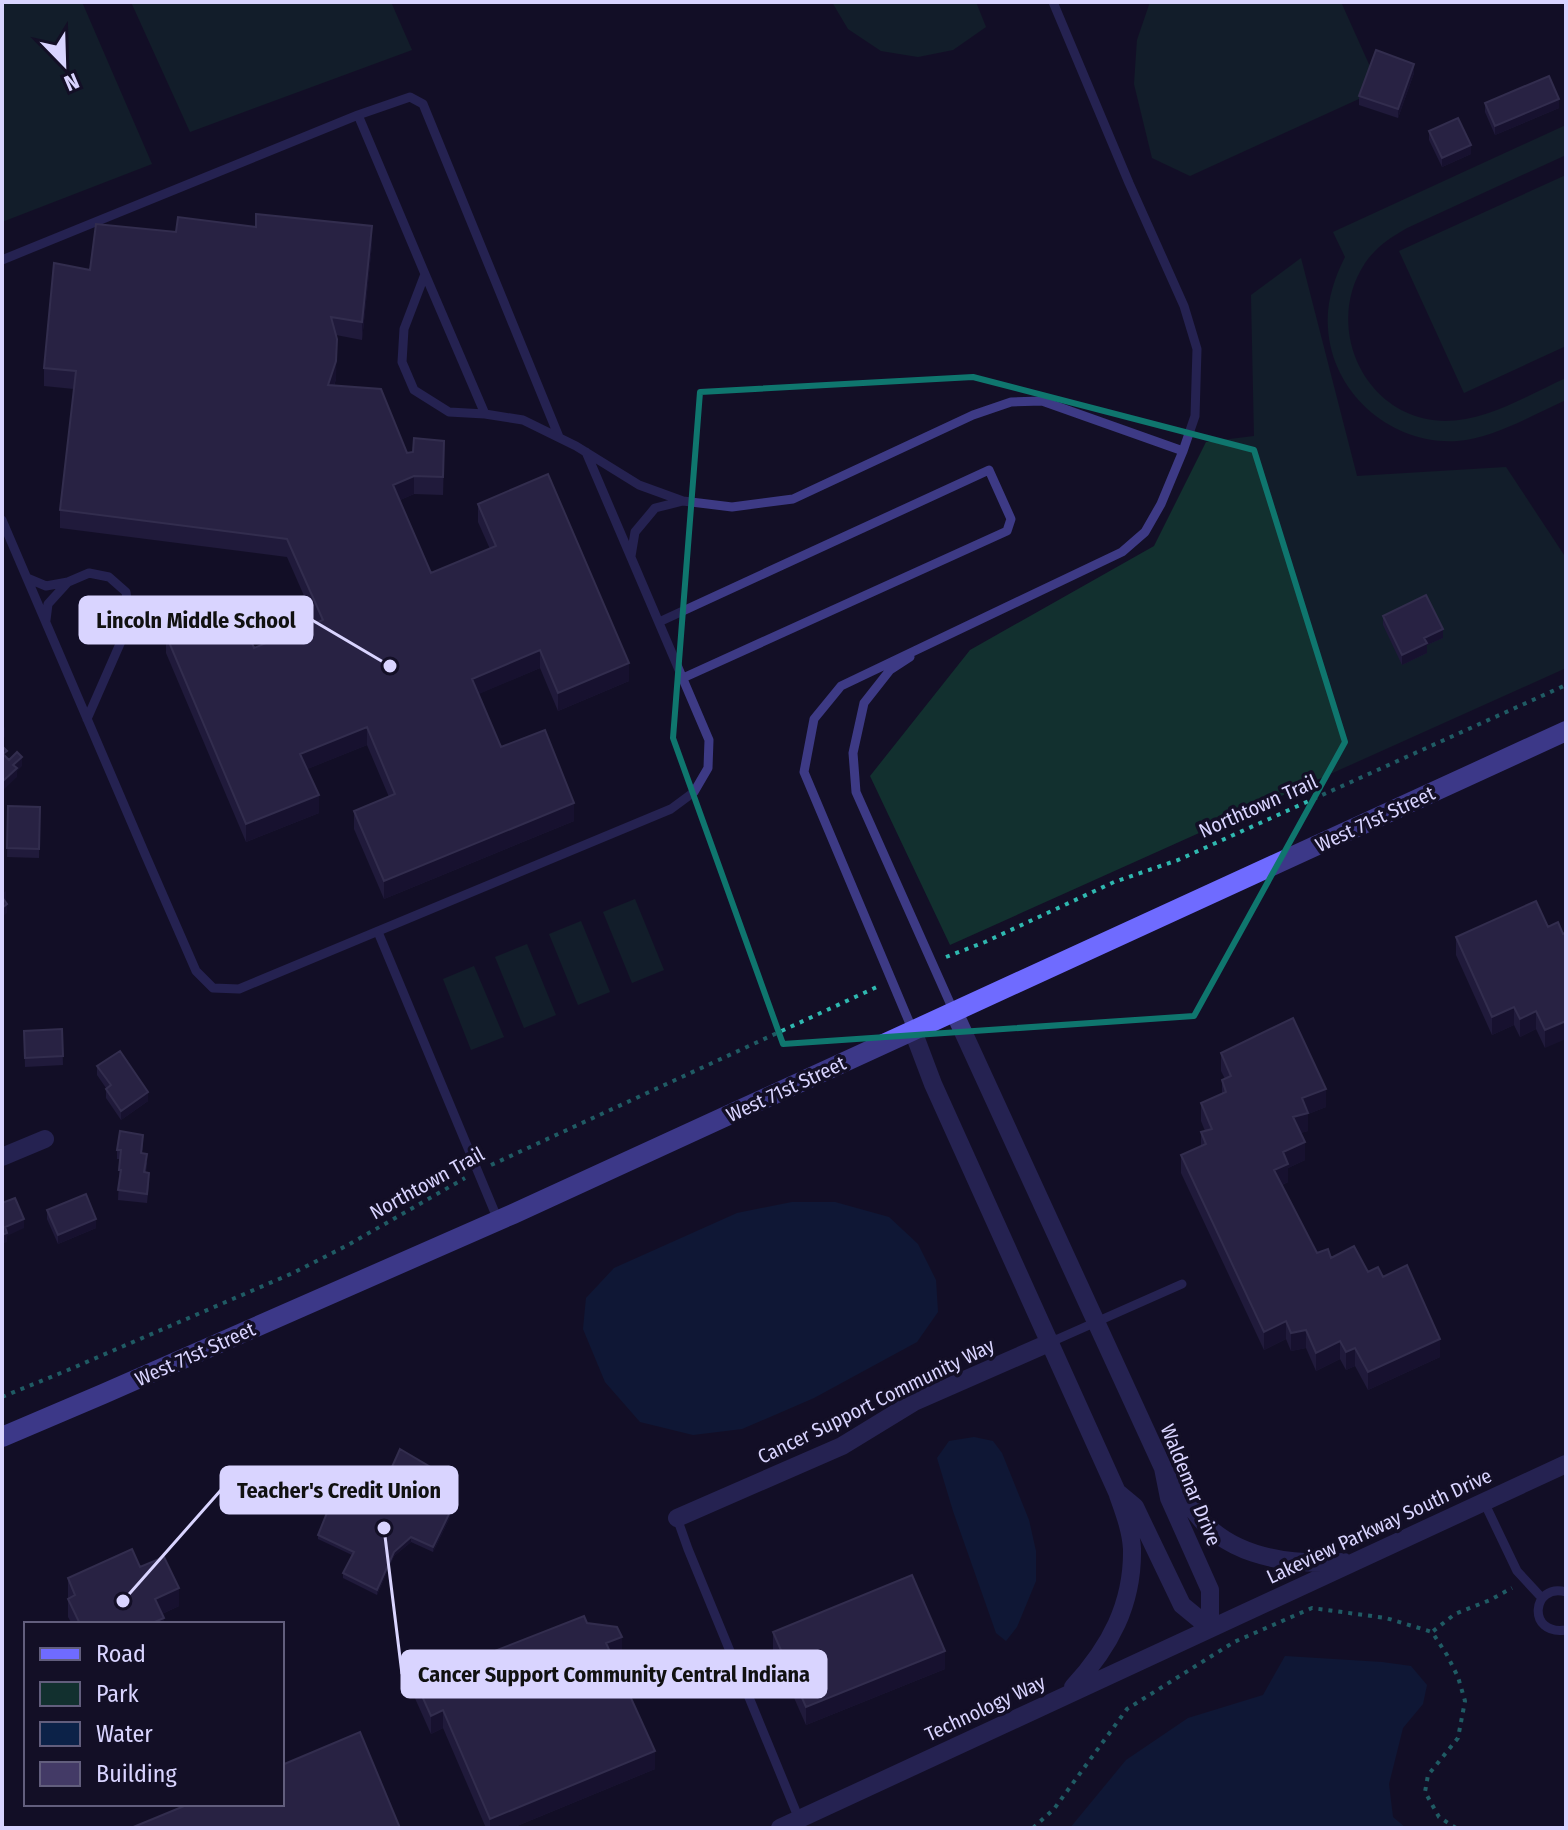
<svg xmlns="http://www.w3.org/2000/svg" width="1568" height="1830" viewBox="0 0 1568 1830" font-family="'Fira Sans Condensed',sans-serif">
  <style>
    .green { fill: #12302f }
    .water { fill: #0c2248 }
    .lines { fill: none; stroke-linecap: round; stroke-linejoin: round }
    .path { stroke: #2fb8b0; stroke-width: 4; stroke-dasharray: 4 6; stroke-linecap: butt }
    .service { stroke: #3d3a85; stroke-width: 9 }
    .minor { stroke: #3d3a85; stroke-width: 18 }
    .secondary { stroke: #6f6bff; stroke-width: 20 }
    .wall { fill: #312854 }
    .shaded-wall { fill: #1d163a }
    .building { fill: #433a66; stroke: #5a527e; stroke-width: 2 }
    .marked { fill: none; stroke: #0f766e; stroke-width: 6; stroke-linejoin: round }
    .labels { text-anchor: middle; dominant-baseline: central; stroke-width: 7; stroke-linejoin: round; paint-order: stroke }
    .street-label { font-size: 20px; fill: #d9d4ff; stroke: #130f26 }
    .leader { fill: none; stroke: #d9d4ff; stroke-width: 3 }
    .callout-dot { fill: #d9d4ff; stroke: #130f26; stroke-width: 3 }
    .callout { fill: #d9d4ff; stroke: #d9d4ff; stroke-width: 3 }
    .callout-label { font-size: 22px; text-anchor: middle; font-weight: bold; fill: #111 }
  </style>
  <rect width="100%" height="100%" fill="#130f26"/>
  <path class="green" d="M2,2H82L152,164L2,222Z
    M131,2H391L412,50L190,132Z
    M832,2H976L986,27L953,50L918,57L881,51L848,29Z
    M1150,2H1341L1372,71L1361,98L1190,176L1152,158L1134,84L1137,40Z
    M1566,125V155L1407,228C1391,237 1376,247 1365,263C1322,328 1366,420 1445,421C1488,421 1528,395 1566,378V400C1532,415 1495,438 1457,441C1392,445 1332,394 1328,328C1326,303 1334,279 1345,257L1333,232Z
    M1566,175V346L1464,393L1399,251Z
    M1301,258L1357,476L1506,467L1566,558V668L950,945L870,776L970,650L1154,546L1206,442L1254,436L1251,295Z
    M635,899L664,970L632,983L603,912Z
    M581,921L610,992L578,1005L549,934Z
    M527,944L556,1015L524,1028L495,957Z
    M474,966L504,1037L471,1050L443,979Z"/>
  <path class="water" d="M792,1202H835L889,1217L918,1244L936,1280L938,1312L917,1342L814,1398L742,1429L693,1435L640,1422L605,1382L583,1329L586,1298L614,1268L737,1213Z
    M974,1437L993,1441L1002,1453L1029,1520L1036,1551V1581L1017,1627L1006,1641L996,1633L953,1511L937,1458L949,1441Z
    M1285,1656L1382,1662L1411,1666L1427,1685L1423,1704L1403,1728L1389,1784L1393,1817L1406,1828H1070L1126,1760L1188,1718L1263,1695Z"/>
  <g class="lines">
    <path class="path" d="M946,957L985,942L1114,882L1178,860L1566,685
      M491,1165L879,986
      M2,1397L68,1370L293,1273L348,1245L465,1178
      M1033,1828L1054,1809L1127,1709L1234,1642L1312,1608L1386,1618L1432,1632
      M1456,1828L1439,1817L1425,1792L1428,1775L1458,1738L1465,1701L1458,1677L1447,1655L1432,1632L1455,1614L1490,1600L1512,1588"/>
    <path class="service" d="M358,115L410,97L423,104L559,437
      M2,260L358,115L425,274
      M485,414L425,274L404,329L402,362L414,390L449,412L485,414L523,420L576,446L639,485L683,501L732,507L793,499L973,415L1011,402L1042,401L1183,451
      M2,520L145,854L196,971L213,988L239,989L671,809L694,792L708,768L709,740L586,452
      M631,556L635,532L655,508L683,501
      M27,578L46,586L68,582
      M46,620L48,604L68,582L89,573L109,577L126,592L130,621L87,719
      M659,622L989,470L1011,519L1007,531L683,678
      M910,657L890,670L864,703L853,753L856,792L954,1012
      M378,932L498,1220
      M913,1031L804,772L814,719L841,686L1122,552L1145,532L1161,504L1183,451L1195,416L1197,349L1184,306L1129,183L1053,2
      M1051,1342L1182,1284
      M1484,1502L1517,1571L1542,1598
      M677,1518L688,1549L799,1819
      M1566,1592C1532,1582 1526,1636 1566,1630"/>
    <path class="minor" d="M954,1012L1163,1468L1169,1498L1210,1590V1628
      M913,1031L933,1084L1117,1492L1135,1507L1182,1605L1210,1628
      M2,1157L45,1139
      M1168,1475C1180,1491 1191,1509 1205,1524C1241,1560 1296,1565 1344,1562
      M677,1518L842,1446L914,1402L1051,1342
      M1073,1687C1110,1647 1133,1604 1132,1549C1131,1530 1124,1512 1118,1495
      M780,1828L1566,1464"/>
    <path class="secondary" d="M2,1437L103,1394L513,1214L1566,731"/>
  </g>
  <path class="wall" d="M1414,73L1398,118L1359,105V96Z
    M1485,103L1559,108L1495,135L1485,112Z
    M1429,131L1471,154L1442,167L1429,140Z
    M176,232L372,244L362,340L336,335V379L334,386L407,453L444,459L443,495L414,494L400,500L431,573L490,549L478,522V504L629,681L558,711L540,668L478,694L501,747L574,821L384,899L354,829V811L389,797L367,745L307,769L319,813L246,842L166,653V635L254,648L316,623L287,557L60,528V510L74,389L44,386V368L90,270Z
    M1383,616L1443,638L1427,645V653L1402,665L1383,625Z
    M8,806L40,807L39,858L7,857Z
    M1548,927L1545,1048L1536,1029L1520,1037L1514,1025L1492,1035L1456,955V937Z
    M62,1029L63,1065L25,1067L24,1031Z
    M1221,1053L1326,1107L1308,1114V1131L1300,1133L1305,1160L1288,1168V1182L1282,1185L1317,1253L1383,1277L1440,1357L1368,1390L1355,1366L1346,1370L1340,1359L1316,1371L1306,1348L1291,1351L1286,1339L1264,1350L1181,1173V1155L1201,1146V1132L1205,1131L1201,1121V1103L1222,1094V1080L1225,1079L1221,1071Z
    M97,1066L148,1101L121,1120L106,1098V1088L97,1075Z
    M143,1144L142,1154L147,1163L146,1172L149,1182L147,1203L118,1200L120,1159H117V1150Z
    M47,1210L96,1228L58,1244L47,1219Z
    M432,1473L419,1498L450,1517L433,1552L411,1542L394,1556L377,1595L343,1578V1573L352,1555L318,1539V1535L379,1496Z
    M140,1567L179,1606L162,1614L164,1624H72L68,1617V1578Z
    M587,1623L622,1655L613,1659L655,1769L512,1828H486L443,1728L431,1734L409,1685V1667L441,1672Z
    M773,1632L945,1669L806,1725L773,1650Z"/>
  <path class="shaded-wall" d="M1414,64V73L1398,118V109Z
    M1559,99V108L1495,135V126Z
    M1471,145V154L1442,167V158Z
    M372,226V244L362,340V322Z
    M337,339L336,379L328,403V385Z
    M414,476V494L393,503V485Z
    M1443,629V638L1427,645V653L1402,665V655L1424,638Z
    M540,650V668L472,697V679Z
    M629,663V681L558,711V693Z
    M5,727V737L2,739V730Z
    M367,727V745L300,772V754Z
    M22,757V766L17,771V777L2,791V782L13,765Z
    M319,795V813L246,842V824Z
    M574,803V821L384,899V881Z
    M6,891V900L2,903V894Z
    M7,904V913L2,917V908Z
    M1514,1007V1025L1492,1035V1017Z
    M1536,1011V1029L1520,1037V1019Z
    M1566,1021V1039L1545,1048V1030Z
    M1326,1089V1107L1308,1114V1131L1293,1135V1117L1302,1098Z
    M148,1092V1101L121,1120V1111Z
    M1305,1142V1160L1288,1168V1182L1274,1188V1170L1283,1152Z
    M24,1219V1228L7,1236V1242L2,1244V1235L5,1227Z
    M96,1219V1228L58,1244V1235Z
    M1286,1321V1339L1264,1350V1332Z
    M1306,1330V1348L1291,1351V1333Z
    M1440,1339V1357L1368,1390V1372Z
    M1340,1341V1359L1316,1371V1353Z
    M1355,1348V1366L1346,1370V1352Z
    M432,1468V1473L417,1502V1498Z
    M450,1512V1517L433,1552V1547Z
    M411,1537V1542L394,1556L377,1595V1590L394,1552Z
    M179,1588V1606L155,1617V1599Z
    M164,1618V1624H150Z
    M622,1637V1655L606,1661V1643Z
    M945,1651V1669L806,1725V1707Z
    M443,1710V1728L431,1734V1716Z
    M655,1751V1769L512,1828H490V1819Z"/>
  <path class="building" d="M1376,50L1414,64L1398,109L1359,96Z
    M1549,76L1559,99L1495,126L1485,103Z
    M1458,118L1471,145L1442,158L1429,131Z
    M256,214L372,226L362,322L331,317L337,339L336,361L328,385L381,389L407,453L413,452L414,438L444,441L443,477L414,476L393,485L431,573L496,546L478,504L548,474L629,663L558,693L540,650L472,679L501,747L545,730L574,803L384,881L354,811L395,794L367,727L300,754L319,795L246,824L166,635L237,606L254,648L323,620L287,539L60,510L76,371L44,368L54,263L90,270L96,224L176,232L178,217L256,227Z
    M1426,595L1443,629L1424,638L1427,643L1402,655L1383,616Z
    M2,746L7,751L3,754L9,760L17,752L22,757L13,765L17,768L2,782Z
    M8,806L40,807L39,849L7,848Z
    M2,897L7,904L2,908Z
    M1536,901L1548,927L1558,922L1563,934L1566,933V1021L1545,1030L1536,1011L1520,1019L1514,1007L1492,1017L1456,937Z
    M1293,1018L1326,1089L1302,1098L1308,1113L1293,1117L1305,1142L1283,1152L1288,1164L1274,1170L1317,1253L1328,1249L1331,1258L1354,1246L1368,1272L1378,1267L1383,1277L1407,1265L1440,1339L1368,1372L1355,1348L1346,1352L1340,1341L1316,1353L1306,1330L1291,1333L1286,1321L1264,1332L1181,1155L1206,1144L1201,1132L1212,1129L1201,1103L1226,1092L1222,1080L1231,1076L1221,1053Z
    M62,1029L63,1056L25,1058L24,1031Z
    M120,1051L148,1092L121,1111L106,1089L111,1085L97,1066Z
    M120,1131L143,1135L141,1153L147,1154L144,1172L149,1173L147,1194L118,1190L121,1170H119L121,1150H117Z
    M86,1194L96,1219L58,1235L47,1210Z
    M15,1198L24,1219L5,1227L7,1233L2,1235V1203Z
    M400,1449L432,1468L417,1498L450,1512L433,1547L411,1537L394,1552L377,1590L343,1573L354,1552L318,1535L333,1498L357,1510L365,1500L379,1496Z
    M132,1549L140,1567L164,1557L179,1588L155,1599L164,1618L150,1624H80L68,1599L75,1595L68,1578Z
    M912,1575L945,1651L806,1707L773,1632Z
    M584,1616L587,1623L617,1627L622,1637L606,1643L655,1751L490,1819L443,1710L431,1716L409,1667L434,1657L441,1672Z
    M360,1732L400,1828H131L189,1804H282V1765Z"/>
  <path d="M0 0H1568V1830H0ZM973,377L1254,450L1345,742L1194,1016L783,1044L673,738L700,392Z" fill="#130f26" fill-opacity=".55" fill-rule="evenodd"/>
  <path class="marked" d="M973,377L1254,450L1345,742L1194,1016L783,1044L673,738L700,392Z"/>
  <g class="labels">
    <g class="street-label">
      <text transform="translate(1258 806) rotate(-24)">Northtown Trail</text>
      <text transform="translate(1375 819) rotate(-25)">West 71st Street</text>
      <text transform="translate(786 1089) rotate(-25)">West 71st Street</text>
      <text transform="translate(427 1183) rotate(-29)">Northtown Trail</text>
      <text transform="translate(195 1354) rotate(-24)">West 71st Street</text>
      <text transform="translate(876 1401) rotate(-26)">Cancer Support Community Way</text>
      <text transform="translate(1191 1485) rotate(68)">Waldemar Drive</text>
      <text transform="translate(1379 1526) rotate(-25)">Lakeview Parkway South Drive</text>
      <text transform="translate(985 1708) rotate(-25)">Technology Way</text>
    </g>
  </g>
  <path class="leader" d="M390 666L312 620M123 1601L221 1490M384 1528L402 1674"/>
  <g class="callout-dot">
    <circle cx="390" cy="666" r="8"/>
    <circle cx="123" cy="1601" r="8"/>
    <circle cx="384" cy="1528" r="8"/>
  </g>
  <g class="callout">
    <rect x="80" y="597" width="232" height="46" rx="8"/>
    <rect x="221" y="1467" width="236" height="46" rx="8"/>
    <rect x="402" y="1651" width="424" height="46" rx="8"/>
  </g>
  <g class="callout-label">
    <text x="196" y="628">Lincoln Middle School</text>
    <text x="339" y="1498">Teacher's Credit Union</text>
    <text x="614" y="1682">Cancer Support Community Central Indiana</text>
  </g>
  <rect width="1568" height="1830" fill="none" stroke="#d9d4ff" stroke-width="8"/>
  <rect x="24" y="1622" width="260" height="184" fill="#130f26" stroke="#625e7d" stroke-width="2"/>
  <rect x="40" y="1648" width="40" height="12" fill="#6f6bff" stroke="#625e7d" stroke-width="2"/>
  <text x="96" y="1662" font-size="24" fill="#d9d4ff">Road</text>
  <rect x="40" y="1682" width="40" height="24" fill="#12302f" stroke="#625e7d" stroke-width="2"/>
  <text x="96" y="1702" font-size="24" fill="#d9d4ff">Park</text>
  <rect x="40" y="1722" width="40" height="24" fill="#0c2248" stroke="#625e7d" stroke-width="2"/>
  <text x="96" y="1742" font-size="24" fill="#d9d4ff">Water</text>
  <rect x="40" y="1762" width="40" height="24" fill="#433a66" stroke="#625e7d" stroke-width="2"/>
  <text x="96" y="1782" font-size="24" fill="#d9d4ff">Building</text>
  <g transform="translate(64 64) rotate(157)" stroke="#130f26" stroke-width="6" paint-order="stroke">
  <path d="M0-6L14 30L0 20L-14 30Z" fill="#d9d4ff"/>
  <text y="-12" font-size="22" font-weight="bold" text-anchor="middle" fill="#d9d4ff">N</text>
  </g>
</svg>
